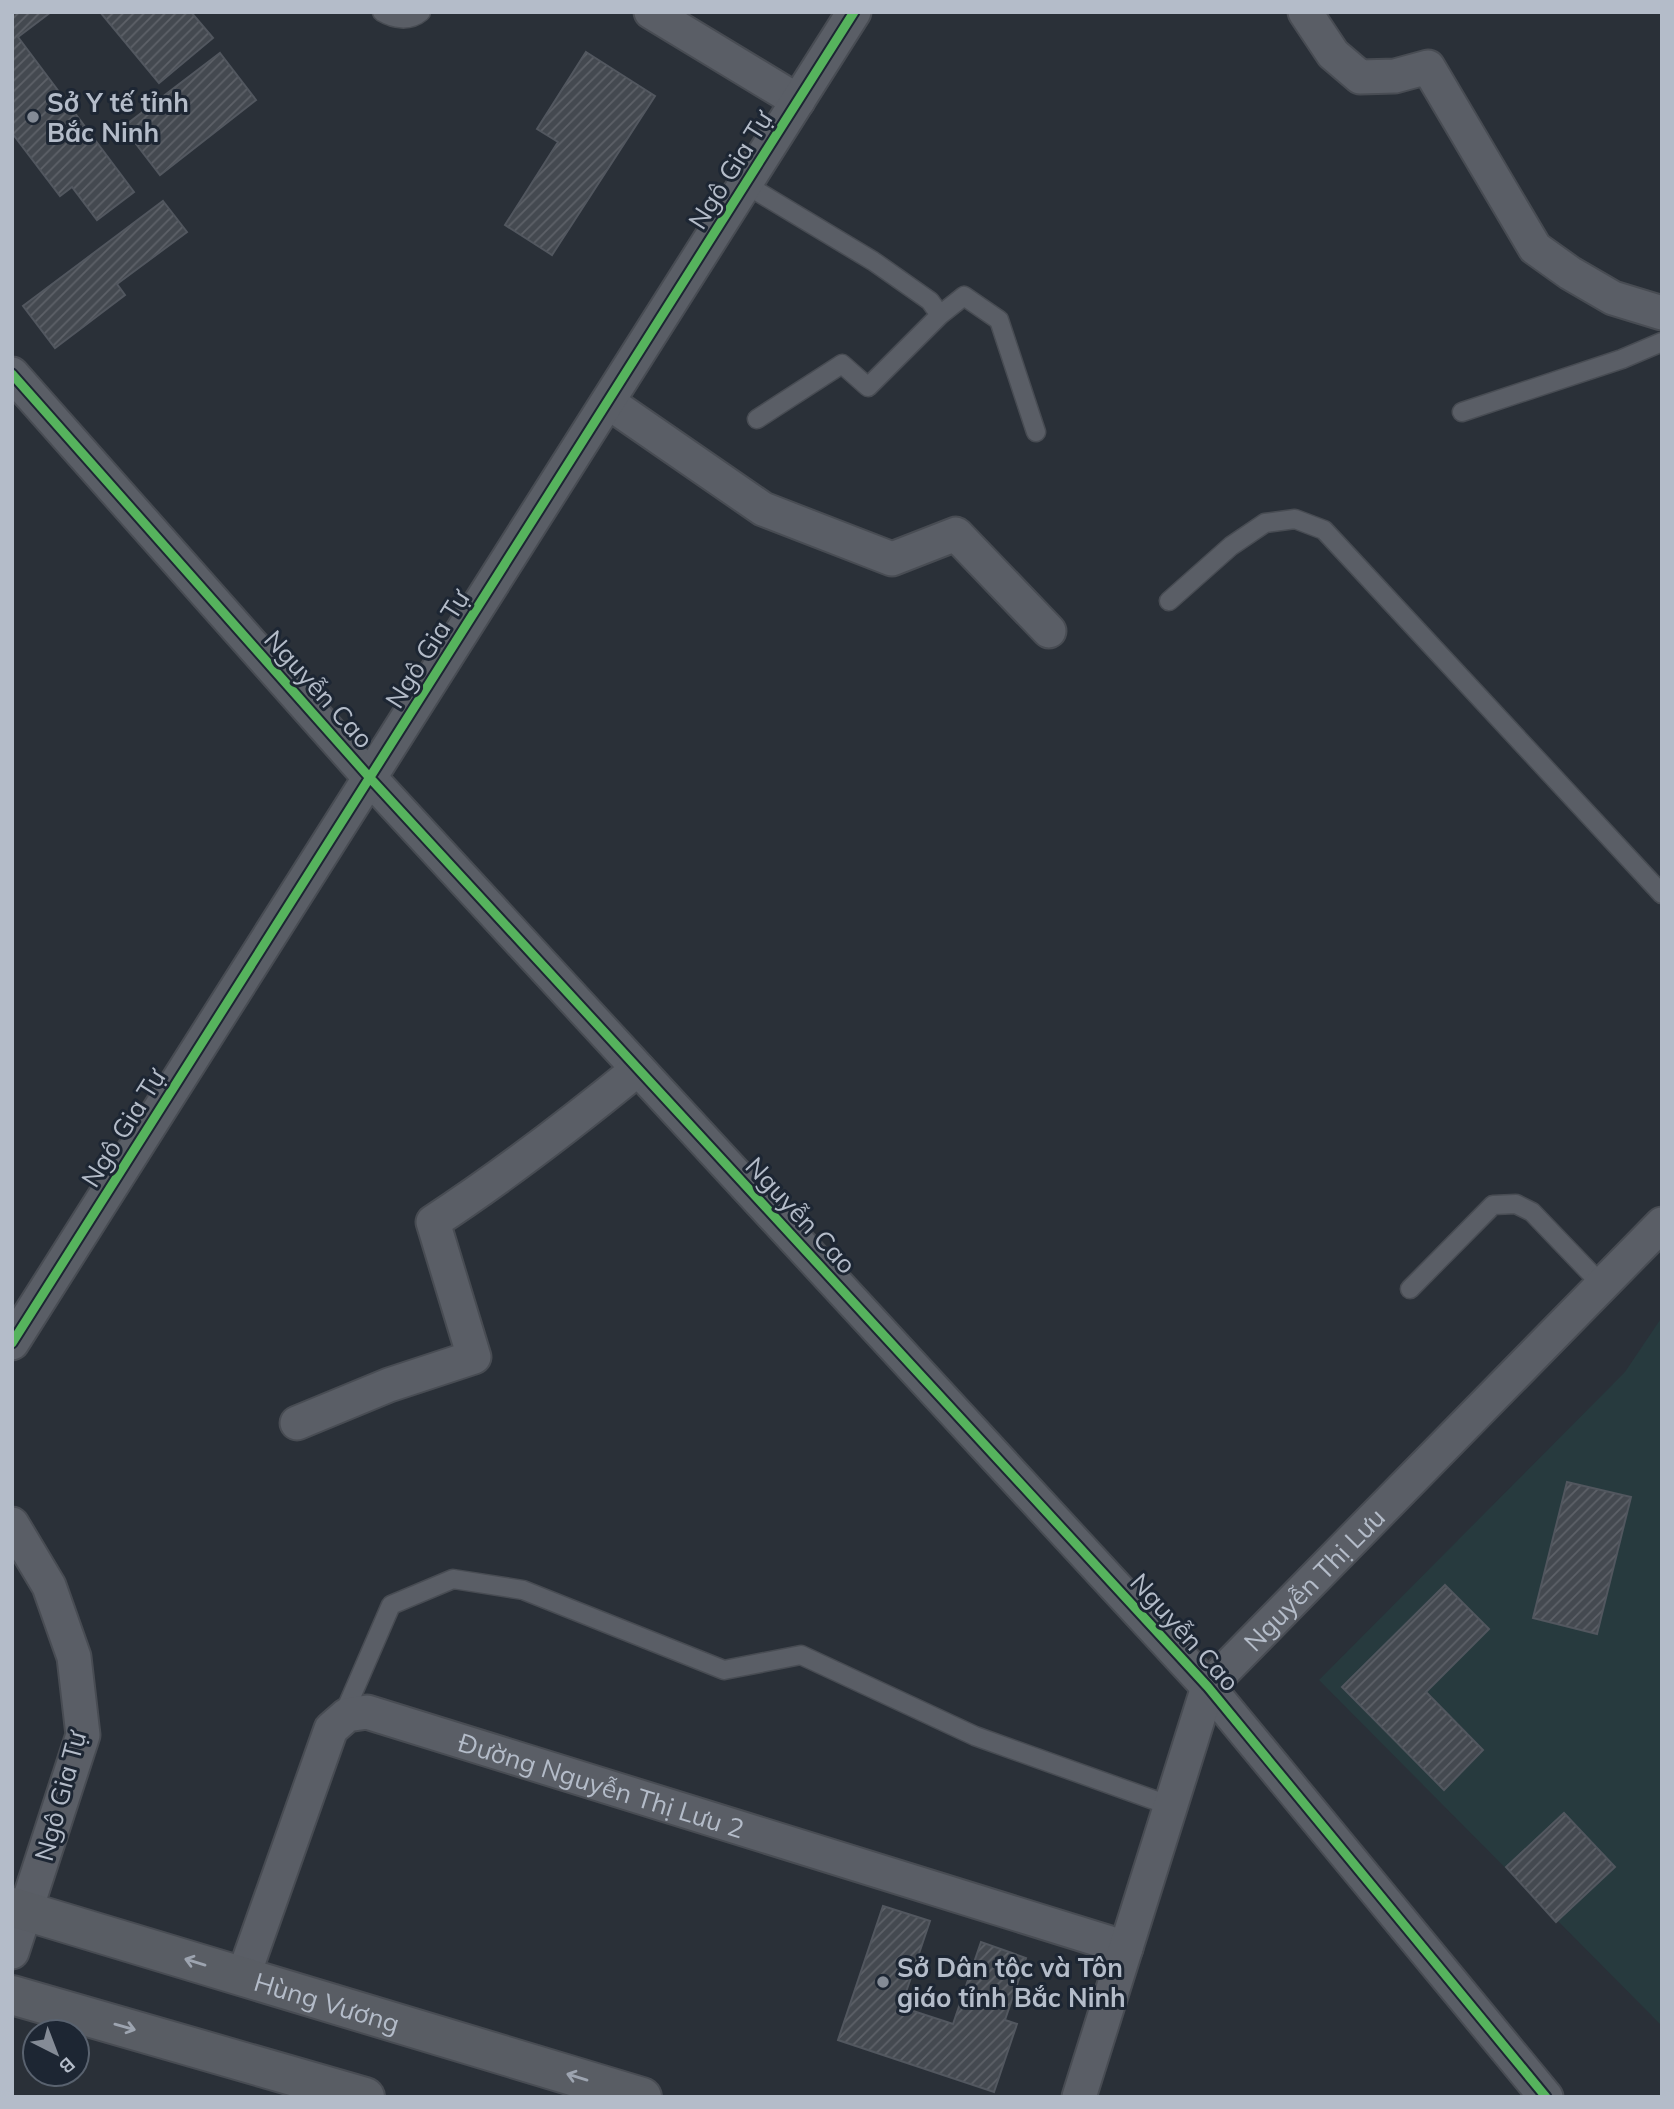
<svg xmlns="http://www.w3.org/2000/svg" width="1674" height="2109" viewBox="0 0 1674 2109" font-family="Mulish,sans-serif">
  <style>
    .grass { fill: #273a3e }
    .building { fill: url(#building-hatch); stroke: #52575f; stroke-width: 2 }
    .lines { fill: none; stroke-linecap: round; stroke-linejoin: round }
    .lane-casing { stroke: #484c53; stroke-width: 21 }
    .street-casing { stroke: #484c53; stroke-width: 37 }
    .secondary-casing { stroke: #484c53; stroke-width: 42 }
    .lane { stroke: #5a5e66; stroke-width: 18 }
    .street { stroke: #5a5e66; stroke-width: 33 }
    .secondary { stroke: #595d64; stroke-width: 38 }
    .cycleway-casing { stroke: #1d2633; stroke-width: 13 }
    .cycleway { stroke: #56b35d; stroke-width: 9 }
    .oneway { stroke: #9da4b0 }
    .poi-dot { fill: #848b96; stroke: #1d2633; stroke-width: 2.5 }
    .labels { text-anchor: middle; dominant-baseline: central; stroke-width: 6; stroke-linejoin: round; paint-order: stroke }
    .poi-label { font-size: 26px; font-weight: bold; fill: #b4bcc9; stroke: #1d2633; text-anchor: start }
    .street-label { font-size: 26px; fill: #b4bcc9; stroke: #1d2633 }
  </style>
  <defs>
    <pattern id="building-hatch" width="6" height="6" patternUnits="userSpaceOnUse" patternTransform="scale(1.75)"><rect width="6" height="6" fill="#444950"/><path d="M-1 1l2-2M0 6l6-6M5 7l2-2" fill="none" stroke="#5d6168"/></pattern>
  </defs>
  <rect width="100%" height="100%" fill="#2a3038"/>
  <path class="grass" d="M1662,1317V2026L1319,1680L1625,1372Z"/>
  <path class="building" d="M12,12H51L18,37L134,192L97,220L72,187L60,196L12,133Z
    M100,12H191L213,38L159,83Z
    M586,52L655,96L552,255L505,225L558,142L537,129Z
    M220,53L256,100L160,175L123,127Z
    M163,201L187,232L117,284L125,295L55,348L23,306Z
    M1567,1482L1631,1497L1597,1634L1533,1618Z
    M1445,1585L1489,1629L1426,1692L1483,1750L1444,1790L1342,1687Z
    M1564,1813L1615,1867L1556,1922L1506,1867Z
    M883,1906L930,1921L901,2007L953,2024L981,1942L1026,1958L1005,2020L1017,2024L994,2092L838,2040Z"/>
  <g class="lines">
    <defs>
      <path id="lane" d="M382,12C394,19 409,22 421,12
        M745,184L873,261L930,301L940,315L964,296L999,320L1036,432
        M1462,412L1622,359L1662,342
        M757,419L842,364L868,387L940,315
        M1169,601L1231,546L1265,523L1295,519L1324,530L1662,894
        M1410,1289L1493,1205L1516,1204L1532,1212L1602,1285
        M342,1718L391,1605L453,1579L523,1590L724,1670L801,1655L975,1736L1171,1806"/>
      <g id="street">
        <path d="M651,12L798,101"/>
        <path d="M1305,12L1333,54L1360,77L1395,76L1428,67L1535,248L1570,273L1613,298L1662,313"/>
        <path d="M12,374L370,778L1208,1687L1546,2097"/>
        <path d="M608,402L763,509L892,559L956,534L1049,631"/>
        <path d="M12,1343L854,12"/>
        <path d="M297,1423L389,1385L474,1357L433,1222C505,1175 572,1123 638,1069"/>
        <path d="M12,1524L49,1586L74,1657L83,1735L12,1952"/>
        <path id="s1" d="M243,1977L331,1729L347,1715L367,1712L1126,1948"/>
        <path id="s2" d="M1079,2097L1208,1687L1662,1224"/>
      </g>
      <g id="secondary">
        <path id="s3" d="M12,1907L642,2097"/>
        <path d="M12,1995L365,2097"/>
      </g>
    </defs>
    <use href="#lane" class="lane-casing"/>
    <use href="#street" class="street-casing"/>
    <use href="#secondary" class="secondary-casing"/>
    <use href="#lane" class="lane"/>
    <use href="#street" class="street"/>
    <use href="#secondary" class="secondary"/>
    <defs>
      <path id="cycleway" d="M12,374L370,778L1208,1687L1546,2097
        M12,1343L854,12"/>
    </defs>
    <use href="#cycleway" class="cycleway-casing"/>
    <use href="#cycleway" class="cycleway"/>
  </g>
  <defs><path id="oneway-shaft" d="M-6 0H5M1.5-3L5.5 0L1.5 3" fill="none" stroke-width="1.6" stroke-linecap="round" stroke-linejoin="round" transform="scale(1.75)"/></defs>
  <g class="oneway">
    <use href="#oneway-shaft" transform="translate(195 1962) rotate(-163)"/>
    <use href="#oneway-shaft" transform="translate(125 2027) rotate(16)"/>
    <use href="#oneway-shaft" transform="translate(577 2077) rotate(-163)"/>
  </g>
  <g class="poi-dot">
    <circle cx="33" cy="117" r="7"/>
    <circle cx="883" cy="1982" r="7"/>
  </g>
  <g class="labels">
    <g class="poi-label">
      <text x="47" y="102">Sở Y tế tỉnh<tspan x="47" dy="30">Bắc Ninh</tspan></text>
      <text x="897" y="1967">Sở Dân tộc và Tôn<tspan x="897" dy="30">giáo tỉnh Bắc Ninh</tspan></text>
    </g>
    <g class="street-label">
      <text transform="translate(730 170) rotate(-58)">Ngô Gia Tự</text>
      <text transform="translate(427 649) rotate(-58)">Ngô Gia Tự</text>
      <text transform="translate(319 689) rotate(48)">Nguyễn Cao</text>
      <text transform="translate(123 1128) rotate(-58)">Ngô Gia Tự</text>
      <text transform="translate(801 1215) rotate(47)">Nguyễn Cao</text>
      <text stroke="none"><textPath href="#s2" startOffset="581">Nguyễn Thị Lưu</textPath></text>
      <text transform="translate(1185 1632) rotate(48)">Nguyễn Cao</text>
      <text stroke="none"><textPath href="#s1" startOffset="550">Đường Nguyễn Thị Lưu 2</textPath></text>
      <text transform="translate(60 1796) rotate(-75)">Ngô Gia Tự</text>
      <text stroke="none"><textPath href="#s3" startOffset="329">Hùng Vương</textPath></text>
    </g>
  </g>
  <rect width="1674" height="2109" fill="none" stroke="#b4bcc9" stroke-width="28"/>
  <g transform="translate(56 2053) rotate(138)"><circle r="33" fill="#1d2633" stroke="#59626f" stroke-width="2"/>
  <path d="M0-5L12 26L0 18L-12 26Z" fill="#848b96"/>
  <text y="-10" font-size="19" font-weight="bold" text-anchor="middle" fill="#b4bcc9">B</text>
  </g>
</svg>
